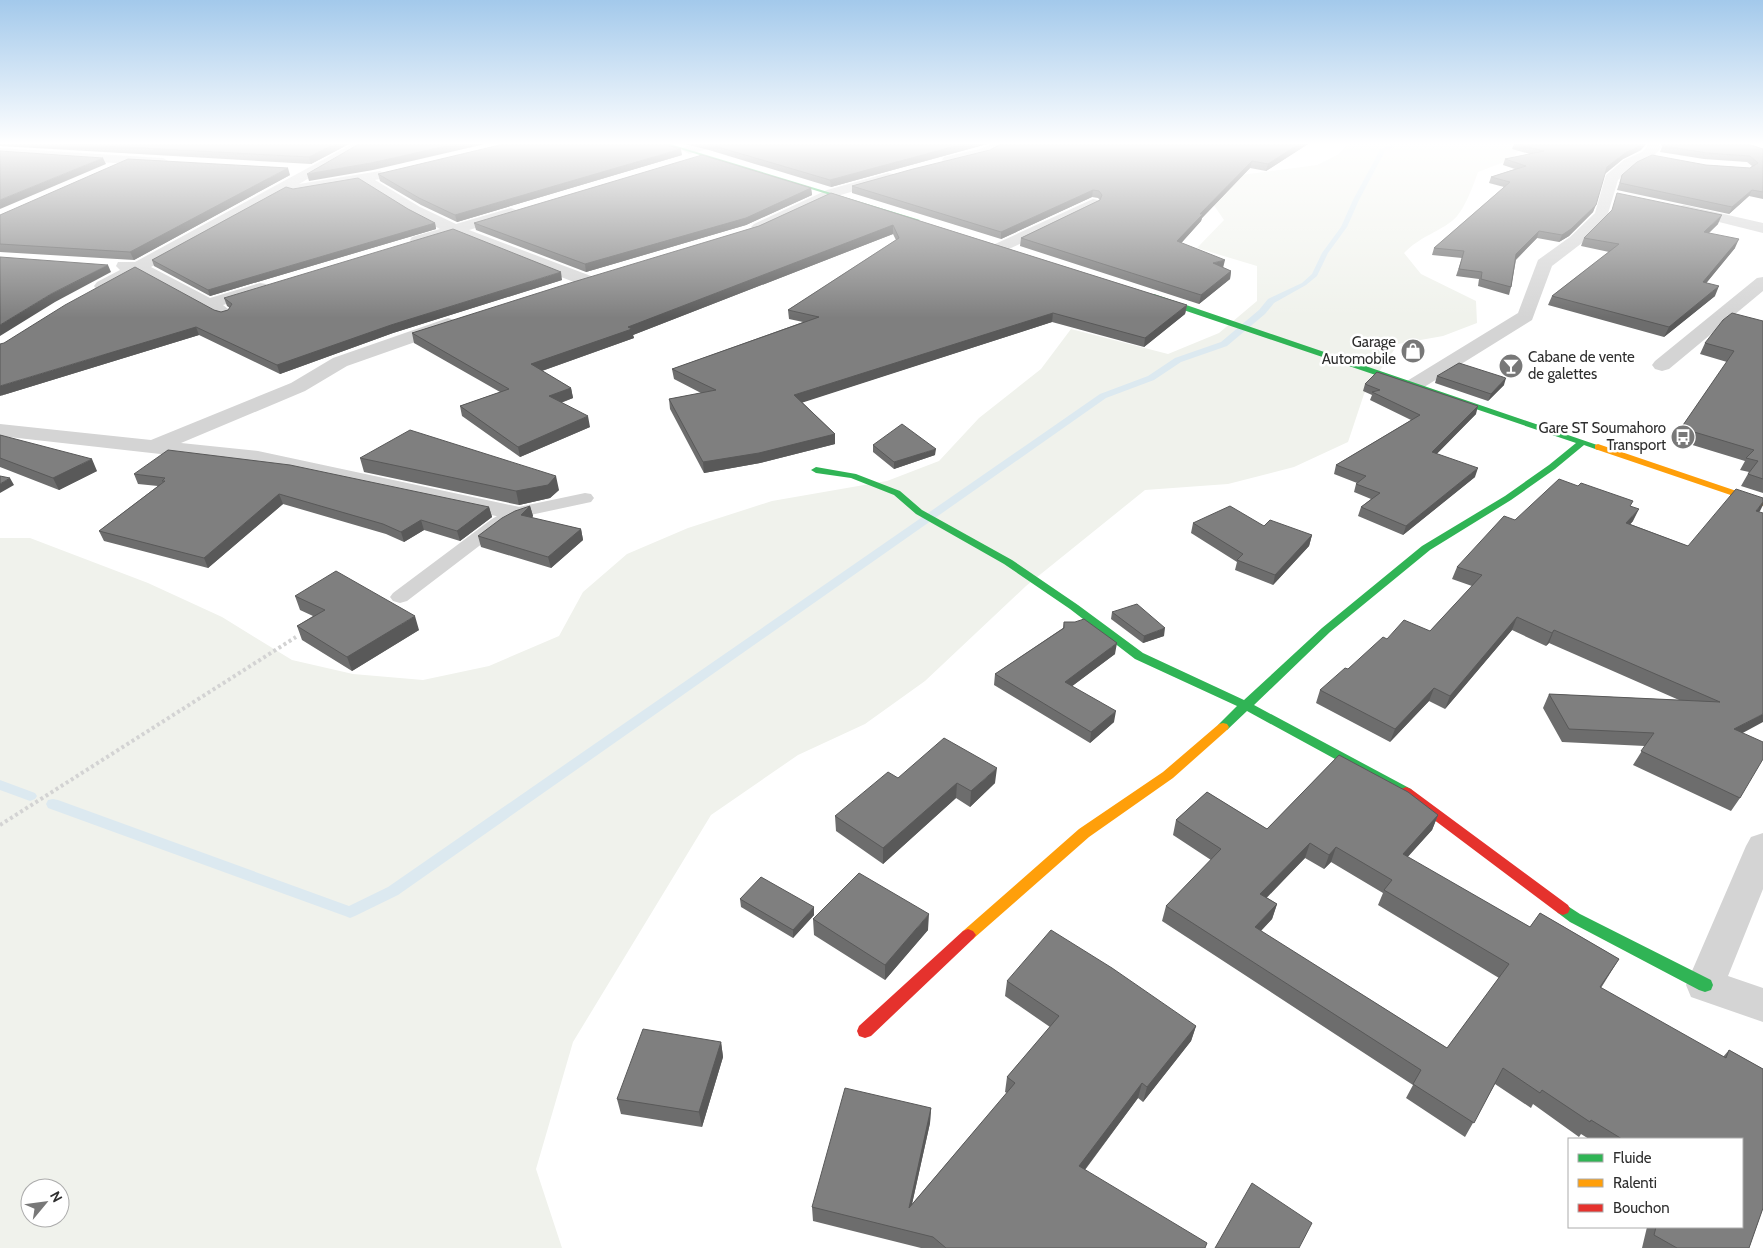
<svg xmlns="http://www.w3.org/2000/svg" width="1763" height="1248" viewBox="0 0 1763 1248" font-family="Cabin,sans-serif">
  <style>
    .green { fill: #f0f2ec; fill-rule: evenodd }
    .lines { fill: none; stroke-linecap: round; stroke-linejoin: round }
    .stream { fill: #dce9f0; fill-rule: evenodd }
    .path { stroke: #d3d3d3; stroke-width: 4; stroke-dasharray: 3 3; stroke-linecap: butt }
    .lane { fill: #d4d4d4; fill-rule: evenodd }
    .street { fill: #d4d4d4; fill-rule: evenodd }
    .fast { fill: #30b455; fill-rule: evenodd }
    .slow { fill: #ff9f0a; fill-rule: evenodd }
    .jam { fill: #e5322d; fill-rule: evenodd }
    .wall { fill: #6d6d6d; fill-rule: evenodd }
    .shaded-wall { fill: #595959 }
    .building { fill: #7f7f7f; stroke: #595959; fill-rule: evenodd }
    .labels { text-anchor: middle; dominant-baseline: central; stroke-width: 5; stroke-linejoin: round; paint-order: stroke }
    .far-poi-label { font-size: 15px; fill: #2f2f2f; stroke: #fff; text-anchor: end }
  </style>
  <rect width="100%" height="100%" fill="#fff"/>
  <path class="green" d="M1347,144H1524L1512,159L1478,172C1473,186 1464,212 1452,221C1435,234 1421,236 1404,253L1421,274L1476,301L1477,323L1443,336L1398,344L1364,394L1348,442L1294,467L1228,484L1145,490L1026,586L925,681L865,724L798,755L711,815L573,1042L536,1169L562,1248H0V538H30L148,583L222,617L292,660L353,674L423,680L489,666L559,636L583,592L627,554L688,528L772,501L887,481L939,461L979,418L1041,369L1071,329L1168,354L1219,333L1257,301V266L1197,248L1224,220L1209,198L1210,179L1317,165L1339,154ZM30,1188H60V1218H30Z"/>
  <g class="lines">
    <path class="stream" d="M1392,144H1398L1385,151L1359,200L1347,227L1328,253L1317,276L1306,285L1274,303L1265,314L1227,346L1181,362L1154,380L1106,398L398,895L355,916L350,918L345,916L48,808L46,804L48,800L53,799L58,800L349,906L388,887L1100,394L1148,376L1175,358L1221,342L1259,310L1268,299L1302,283L1312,274L1322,253L1341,227L1353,200L1380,150Z
      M0,780L35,793L37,796L35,799L30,801L0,790Z"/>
    <path class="path" d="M0,825L296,637"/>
    <path class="lane" d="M585,493L591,494L594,498L591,502L521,517L504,527L407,601L400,603L393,601L390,597L393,593L492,519L509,509Z"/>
    <path class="street" d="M352,144H367L299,184L380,171L387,175L385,178L375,180L420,207L456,224L511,208L516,210L519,213L516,216L469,230L591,276L594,280L591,284L585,285L579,284L454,235L418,245L412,243L410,240L412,237L440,229L410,213L360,182L294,193L288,190L151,267L210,298L260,283L266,284L269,288L266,292L223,305L233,313L230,317L224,318L218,317L138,273C126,280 111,293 97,290L94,286L97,282L120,270L116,266L118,262H135Z
      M698,144H717L716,147L689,154L682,150L684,147Z
      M992,144H1007L1006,147L989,155L949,164L942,160L944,157L980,149Z
      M1647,144H1659L1661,148L1652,158L1634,166L1618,180L1607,217L1582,243L1552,266L1532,320L1421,389L1414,391L1407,389L1404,385L1407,381L1518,313L1538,260L1570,237L1595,213L1606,175L1624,160L1642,152L1647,147Z
      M0,148L163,158L170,162L163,166L0,156Z
      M888,173L893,174L895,177L893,180L837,196L764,230H754L751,227L754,224L827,190Z
      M1093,199L1098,200L1100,203L1098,206L1007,250H995L993,247L995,244Z
      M1684,205L1763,223V233L1679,212L1677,209L1679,206Z
      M1763,277V291L1669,369L1662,371L1655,369L1652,365L1655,361L1757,278Z
      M448,318L455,320L457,324L455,328L347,366L305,391L181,443L258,451L515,506L524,508L527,513L524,518L515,520L258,465L0,436V424L151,440L291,383L333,358Z
      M1763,833V889L1728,976L1763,988V1022L1691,997L1686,985L1746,846L1751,837Z"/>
    <path class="fast" d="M664,144H670L920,220L915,221Z
      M1148,294H1154L1603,447L1598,450L1584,445L1555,469L1511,500L1430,550L1330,632L1254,705L1411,789L1413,792L1411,795L1406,797L1401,795L1247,711L1227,730H1219L1217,727L1219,724L1237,706L1135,659L1070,609L1004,564L916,514L894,495L851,478L816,473L811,470L816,467L856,474L900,491L922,510L1012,560L1078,605L1143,653L1244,700L1322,628L1422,546L1505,496L1549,465L1576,443L1148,298Z
      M1563,903L1580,914L1711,980L1713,985L1711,990L1705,992L1699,990L1570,922L1558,913L1556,909L1558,905Z"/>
    <path class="slow" d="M1598,444L1763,500V506L1595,449V445Z
      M1223,723L1227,724L1229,727L1227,730L1173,778L1089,837L973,939L968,941L963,939L960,935L963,931L1079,829L1163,772L1219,724Z"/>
    <path class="jam" d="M1406,787L1411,789L1568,905L1570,909L1568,913L1563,915L1558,913L1401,795L1399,792L1401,789Z
      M968,929L973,931L976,935L973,939L871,1036L865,1038L859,1036L857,1031L859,1026L963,931Z"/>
  </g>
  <path class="wall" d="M0,144H349L311,164L0,146Z
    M684,144H987L831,187L709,150Z
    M1001,144H1308L1266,171L1250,168L1202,218L1201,221L1181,243L1223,268L1231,271L1230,279L1199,304L1020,246L1021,238L1100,200L1098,198L1092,197L1001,239L852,193V186L990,150Z
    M1514,144L1641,150L1623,159L1605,173L1593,212L1569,236L1559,242L1537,238L1516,260L1511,287L1509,295L1478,286L1479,279L1456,276L1462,258L1432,255L1434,248L1504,187L1489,183L1491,177L1515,169L1503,165L1505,159L1530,154L1512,149Z
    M1661,144H1748L1763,149V199L1749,196L1729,214L1617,190L1622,175L1706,165L1750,168L1752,166L1747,162L1704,159L1660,152L1662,147Z
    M682,155L457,222L421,205L380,181L378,174Z
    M290,175L134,260L0,252V215Z
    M811,188L812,195L746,225L586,272L476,230L474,223Z
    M293,189L435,223L436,229L210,296L154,266L152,260Z
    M831,193L1187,305L1185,314L1144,347L1052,322L802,402L835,434V444L760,463L704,473L670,409L669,399L701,393L674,379L672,369L803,322L789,319L788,310L896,240L893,234L633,335L634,338L542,371L571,388L573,398L561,403L590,427L520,457L462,416L460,406L500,392L414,343L412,333L759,226Z
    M1718,224L1709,233L1735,248L1706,283L1715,296L1664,337L1548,305L1552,296L1609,252L1581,246L1584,238Z
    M562,280L393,333L280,374L199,335L0,396L214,310L221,312L228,310L230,308L227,306L224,298Z
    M1763,321V493L1741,486L1749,472L1740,470L1745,461L1676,440L1681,428L1727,362L1700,354L1705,343Z
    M1437,376L1504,385L1488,401L1435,383Z
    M1365,384L1476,414L1436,454L1475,477L1403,535L1358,516L1361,507L1371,499L1354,492L1356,484L1357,483L1334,474L1336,465L1411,420L1370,400L1372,395L1363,391Z
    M0,435L97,471L59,490L0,467Z
    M873,445L935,455L894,469L873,452Z
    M360,458L559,490L550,498L519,505L364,472Z
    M134,474L489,507L492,517L460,541L424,530L404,542L386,534L283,504L208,568L104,541L99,531L158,486L138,484Z
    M530,506L533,516L532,518L581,529L583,540L551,568L481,547L478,536Z
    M1630,506L1633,521L1630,524L1688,546L1759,512L1743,733L1740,798L1731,811L1633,765L1645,746L1562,742L1543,708L1549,694L1679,700L1549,643L1546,646L1512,630L1445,709L1429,701L1390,742L1316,703L1320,690L1348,669L1387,639L1430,631L1472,586L1452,579L1457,567L1515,520Z
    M1193,523L1264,526L1312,535L1309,546L1273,585L1235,570L1237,562L1191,533Z
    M295,596L419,630L352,671L302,640L297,626L313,616L300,610Z
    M1112,612L1164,636L1143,643L1111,619Z
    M1064,622L1115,654L1072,686L1114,722L1090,743L994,685L995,674L1063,628Z
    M1339,755L1408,792L1438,815L1432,830L1407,857L1530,927L1540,913L1619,959L1601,988L1723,1057L1729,1050L1763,1069V1208L1749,1248H1642L1647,1227H1742V1139H1589L1581,1134L1579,1137L1533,1104L1531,1108L1495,1084L1465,1137L1406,1098L1413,1085L1162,921L1166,906L1211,860L1173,835L1176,820L1207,792L1267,829ZM1305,858L1324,869L1331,862L1383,893L1378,905L1499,978L1447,1048L1261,931L1272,919L1277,904L1266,897Z
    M898,778L995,783L970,807L956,798L883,864L836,831L835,816Z
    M740,899L814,915L793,938L741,907Z
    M813,919L928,930L885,980L814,935Z
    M1007,981L1196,1026L1191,1041L1143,1102L1138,1098L1085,1170L1205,1248H921L813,1221L812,1207L931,1108L930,1123L912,1204L1007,1093L1005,1092L1007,1077L1050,1027L1005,996Z
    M721,1042L723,1057L702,1127L621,1114L617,1099Z"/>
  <path class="shaded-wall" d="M335,144H349L311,164L309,157Z
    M456,144H485L373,170L309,181L307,174Z
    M963,144H987L831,187L830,180Z
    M1299,144H1308L1266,171L1268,164Z
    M1644,144H1646L1641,150L1623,159L1605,174L1607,167L1625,153Z
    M681,149L682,155L457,222L455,215Z
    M103,158L106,164L0,209V200Z
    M1252,161L1250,168L1202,218L1201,221L1176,249L1177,241L1200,214Z
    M288,168L290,175L134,260L130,252Z
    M811,188L812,195L746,225L586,272L585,264Z
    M1093,190L1092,197L1001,239V232Z
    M1752,190L1749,196L1729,214L1732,207Z
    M1596,205L1593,212L1569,236L1559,242L1562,235Z
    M1722,215L1718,224L1701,240L1704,232Z
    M435,223L436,229L210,296L208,290Z
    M893,225V234L633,335L634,338L533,374L531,364Z
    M1539,231L1537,238L1514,261L1516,254Z
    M1739,239L1735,248L1699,292L1703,282Z
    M1225,260L1223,268L1213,263Z
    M108,265L111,272L55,302L0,336V325L51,294Z
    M1231,271L1230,279L1199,304L1201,295Z
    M561,272L562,280L393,333L280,374L277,365L391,325Z
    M1719,286L1715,296L1664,337L1669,327Z
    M1187,305L1185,314L1144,347L1145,338Z
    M1053,313L1052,322L795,405L794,395Z
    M196,327L199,335L0,396V386Z
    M1506,378L1504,385L1488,401L1491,394Z
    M571,388L573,398L551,406L549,396Z
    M1478,406L1476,414L1430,461L1432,452Z
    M588,416L590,427L520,457L518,447Z
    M835,434V444L760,463L704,473L703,462Z
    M936,449L935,455L894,469V462Z
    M92,459L97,471L59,490L53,478Z
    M1478,468L1475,477L1403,535L1406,526Z
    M556,476L559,490L550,498L519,505L516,491Z
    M10,478L14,485L0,493V484Z
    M279,494L283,504L208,568L204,558Z
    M1763,502V505L1760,511L1749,523L1756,511Z
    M530,506L533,516L523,526L521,515Z
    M489,507L492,517L460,541L457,531Z
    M1639,509L1633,521L1621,535L1626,523Z
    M421,520L424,530L404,542L401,532Z
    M581,529L583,540L551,568L548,557Z
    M1312,535L1309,546L1273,585L1275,575Z
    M415,616L419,630L352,671L347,657Z
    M1517,617L1512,630L1445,709L1450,696Z
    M1165,628L1164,636L1143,643L1144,636Z
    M1554,630L1549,643L1546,646L1552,633Z
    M1117,643L1115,654L1063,693L1065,682Z
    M1434,688L1429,701L1390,742L1395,729Z
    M1116,711L1114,722L1090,743L1091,732Z
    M1763,714V722L1726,742L1734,729Z
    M997,768L995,783L970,807L971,791Z
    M957,783L956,798L883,864V848Z
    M1438,815L1432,830L1397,869L1403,854Z
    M1310,843L1305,858L1256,909L1260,894Z
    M1336,847L1331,862L1324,869L1329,855Z
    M1277,904L1272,919L1250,942L1255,927Z
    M814,907V915L793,938V930Z
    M929,914L928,930L885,980V965Z
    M1196,1026L1191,1041L1143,1102L1147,1087Z
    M721,1042L723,1057L702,1127L699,1112Z
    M1142,1083L1138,1098L1076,1181L1079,1166Z
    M931,1108L930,1123L908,1222L909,1208Z"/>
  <path class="building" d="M66,144H335L309,157Z
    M359,144H456L371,163L307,174Z
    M504,144H664L681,149L455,215L419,198L378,174Z
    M708,144H963L830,180Z
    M1001,144H1299L1268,164L1252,161L1200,214H1203L1177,241L1225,260L1213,263L1231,271L1201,295L1021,238L1100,200L1102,195L1099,191L1093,190L1001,232L852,186L913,169L990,150Z
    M1515,144H1644L1625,153L1607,167L1596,205L1571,229L1562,235L1539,231L1516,254L1511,287L1481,279L1482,272L1459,269L1464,251L1434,248L1510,182L1491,177L1526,166L1505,159L1544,151Z
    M1664,144H1748L1763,149V192L1752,190L1732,207L1620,183L1622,175L1637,162L1652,155L1706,165L1750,168L1758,163L1750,156L1707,153L1663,146Z
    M0,151L103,158L0,200Z
    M702,155L811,188L746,218L585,264L474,223Z
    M128,159L288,168L130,252L0,244V215Z
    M358,178L408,209L435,223L208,290L152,260L286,187L293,189Z
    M831,193L1187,305L1145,338L1053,313L794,395L835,434L759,453L703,462L669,399L716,390L672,369L819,317L788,310L899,238L893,225L628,327L632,329L531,364L571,388L549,396L588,416L518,447L460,406L509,389L412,333L570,283L759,226Z
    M1617,193L1722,215L1704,232L1739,239L1703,282L1719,286L1669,327L1552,296L1619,244L1584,238L1612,210Z
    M453,229L561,272L391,325L277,365L196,327L0,386V344L4,343L65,305L135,267L214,310L221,312L228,310L232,304L224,298Z
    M0,257L108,265L51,294L0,325Z
    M1732,313L1763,321V479L1748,474L1758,461L1746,458L1754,450L1681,428L1734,351L1705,343L1723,320Z
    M1459,363L1506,378L1491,394L1437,376Z
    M1377,372L1478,406L1432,452L1478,468L1406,526L1361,507L1380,493L1356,484L1366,476L1336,465L1420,415L1372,392L1380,390L1365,384Z
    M902,424L936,449L894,462L873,445Z
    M410,430L556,476L548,485L516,491L360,458Z
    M0,435L92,459L53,478L0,458Z
    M168,450L290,465L489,507L457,531L421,520L401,532L383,524L279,494L204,558L99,531L165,481H162L165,478L134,474Z
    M0,476L10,478L0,484Z
    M1559,479L1578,486L1581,483L1633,501L1630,506L1639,509L1626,523L1688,546L1736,489L1763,498V502L1756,511L1763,513V714L1734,729L1763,742V759L1740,798L1641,751L1654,733L1569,729L1549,694L1720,702L1554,630L1552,633L1517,617L1450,696L1434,688L1395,729L1320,690L1345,668L1348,669L1383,637L1387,639L1404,620L1430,631L1482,575L1457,567L1504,516L1515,520Z
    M530,506L521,515L581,529L548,557L478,536L502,518L515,511Z
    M1230,506L1264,526L1270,520L1312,535L1275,575L1237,560L1243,554L1193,523Z
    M336,571L415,616L347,657L297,626L325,610L295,596Z
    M1137,604L1165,628L1144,636L1112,612Z
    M1084,619L1117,643L1065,682L1116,711L1091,732L995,674L1064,628V622H1075Z
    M944,738L997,768L971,791L957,783L883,848L835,816L888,772L898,778Z
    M1339,755L1408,792L1438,815L1403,854L1530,927L1540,913L1619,959L1600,987L1726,1058L1729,1050L1763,1069V1208L1749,1248H1677L1654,1235L1656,1227H1742V1139H1622L1591,1120L1590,1122L1542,1090L1540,1093L1503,1068L1474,1123L1413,1084L1421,1070L1166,906L1221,849L1176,820L1207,792L1267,829ZM1310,843L1329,855L1336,847L1392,880L1384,890L1509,964L1447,1048L1255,927L1277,904L1260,894Z
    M859,873L929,914L885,965L813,919Z
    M761,877L814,907L793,930L740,899Z
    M1051,930L1112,968L1196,1026L1147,1087L1142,1083L1079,1166L1207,1243L1205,1248H946L933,1237L812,1207L845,1088L931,1108L909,1208L1015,1083L1007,1077L1059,1016L1007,981Z
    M643,1029L721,1042L699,1112L617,1099Z
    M1252,1183L1312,1223L1299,1248H1215Z"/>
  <linearGradient id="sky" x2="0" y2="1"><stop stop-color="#a3c9eb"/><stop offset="0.45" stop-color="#fff"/><stop offset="1" stop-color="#fff" stop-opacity="0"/></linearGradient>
  <rect width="1763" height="318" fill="url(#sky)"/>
  <defs>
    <symbol id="shop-disc" viewBox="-11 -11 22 22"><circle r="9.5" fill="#787878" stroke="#fff"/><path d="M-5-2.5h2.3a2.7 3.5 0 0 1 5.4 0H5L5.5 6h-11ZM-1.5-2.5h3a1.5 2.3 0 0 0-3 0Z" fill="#fff"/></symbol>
    <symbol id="bar-disc" viewBox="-11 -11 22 22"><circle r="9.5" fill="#787878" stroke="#fff"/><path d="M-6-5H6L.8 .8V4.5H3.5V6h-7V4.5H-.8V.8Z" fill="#fff"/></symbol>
    <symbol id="bus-disc" viewBox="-11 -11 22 22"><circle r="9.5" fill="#787878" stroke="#fff"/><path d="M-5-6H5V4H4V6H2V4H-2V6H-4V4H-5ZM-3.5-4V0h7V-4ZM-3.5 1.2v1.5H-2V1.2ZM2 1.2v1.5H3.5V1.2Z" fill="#fff"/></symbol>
  </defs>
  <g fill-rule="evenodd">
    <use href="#shop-disc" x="1399" y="337" width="28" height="28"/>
    <use href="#bar-disc" x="1497" y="352" width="28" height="28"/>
    <use href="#bus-disc" x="1669" y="423" width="28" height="28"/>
  </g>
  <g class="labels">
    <g class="far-poi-label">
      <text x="1396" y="342">Garage<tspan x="1396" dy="17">Automobile</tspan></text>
      <text x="1528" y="357" text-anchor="start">Cabane de vente<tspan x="1528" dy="17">de galettes</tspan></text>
      <text x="1666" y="428">Gare ST Soumahoro<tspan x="1666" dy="17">Transport</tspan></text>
    </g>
  </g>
  <rect x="1568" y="1138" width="175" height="90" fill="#ffffff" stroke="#acacac"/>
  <rect x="1578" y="1154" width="25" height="8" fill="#30b455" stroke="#acacac"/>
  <text x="1613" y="1163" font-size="15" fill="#2f2f2f">Fluide</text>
  <rect x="1578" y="1179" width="25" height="8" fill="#ff9f0a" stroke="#acacac"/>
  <text x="1613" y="1188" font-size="15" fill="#2f2f2f">Ralenti</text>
  <rect x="1578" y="1204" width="25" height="8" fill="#e5322d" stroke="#acacac"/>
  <text x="1613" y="1213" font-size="15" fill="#2f2f2f">Bouchon</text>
  <g transform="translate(45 1203) rotate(61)"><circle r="24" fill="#ffffff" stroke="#acacac"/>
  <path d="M0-4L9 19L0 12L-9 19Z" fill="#787878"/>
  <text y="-8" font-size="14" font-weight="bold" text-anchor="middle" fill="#2f2f2f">N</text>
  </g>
</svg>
